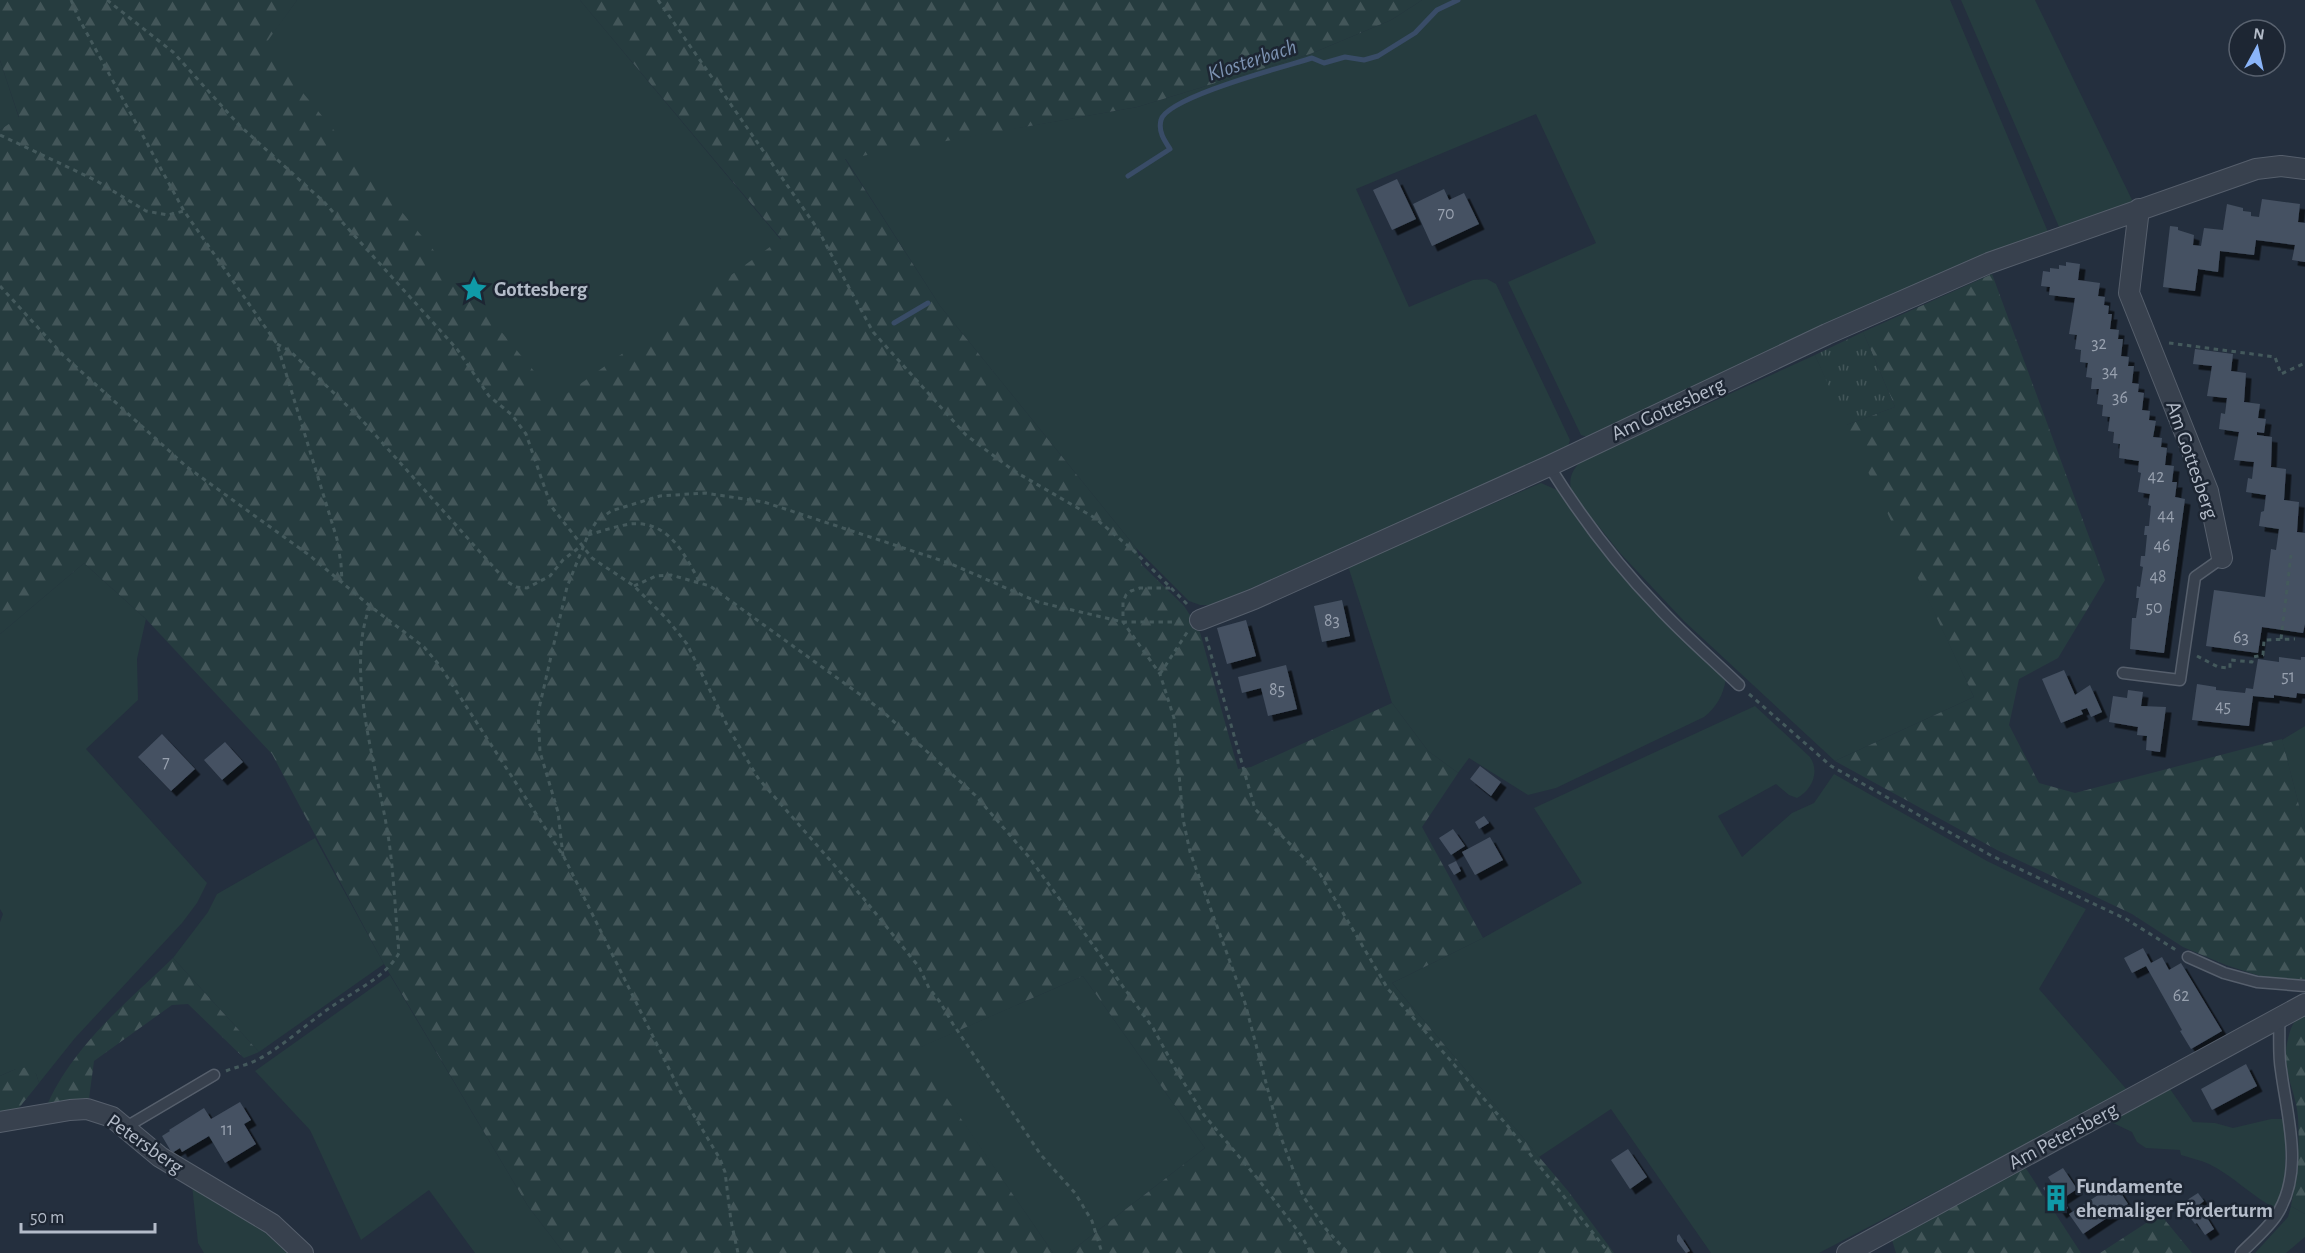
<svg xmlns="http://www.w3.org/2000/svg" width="2305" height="1253" viewBox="0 0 2305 1253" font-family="'Alegreya Sans',sans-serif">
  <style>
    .grass { fill: #263c3f }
    .forest { fill: url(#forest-firs) }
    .park { fill: url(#park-tufts) }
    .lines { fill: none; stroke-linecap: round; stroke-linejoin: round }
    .stream { stroke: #394c67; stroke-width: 5 }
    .building { fill: #455162; filter: url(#shadow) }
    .service-casing { stroke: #565f6c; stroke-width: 13 }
    .minor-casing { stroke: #565f6c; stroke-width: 22 }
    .path { stroke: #44595c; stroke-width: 3; stroke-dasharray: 4.5 4.5; stroke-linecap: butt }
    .service { stroke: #38414e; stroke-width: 10 }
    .minor { stroke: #38414e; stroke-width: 20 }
    .labels { text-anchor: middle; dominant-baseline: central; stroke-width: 5; stroke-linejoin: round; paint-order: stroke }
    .number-label { font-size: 18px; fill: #98a1af }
    .poi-label { font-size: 21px; font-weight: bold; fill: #b4bcc9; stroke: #1d2633; text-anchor: start }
    .street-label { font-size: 21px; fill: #b4bcc9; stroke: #1d2633 }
    .water-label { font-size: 22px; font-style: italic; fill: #7c92b1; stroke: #1d2633 }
  </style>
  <defs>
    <pattern id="forest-firs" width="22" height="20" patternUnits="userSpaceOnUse" patternTransform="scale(1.5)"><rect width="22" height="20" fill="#263c3f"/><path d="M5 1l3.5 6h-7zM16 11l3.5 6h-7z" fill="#435659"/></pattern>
    <pattern id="park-tufts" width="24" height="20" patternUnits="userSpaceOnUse" patternTransform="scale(1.5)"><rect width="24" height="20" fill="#263c3f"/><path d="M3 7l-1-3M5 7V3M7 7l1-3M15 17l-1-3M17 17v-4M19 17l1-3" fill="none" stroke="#435659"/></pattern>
    <filter id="shadow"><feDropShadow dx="5.5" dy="5.5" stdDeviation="0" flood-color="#0009"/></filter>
  </defs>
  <rect width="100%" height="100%" fill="#242f3e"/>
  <path class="grass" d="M297,0H580L781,240L558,401L263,46Z
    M1422,0H1950L2048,232L1985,254L1591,438L1581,435L1508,282L1596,243L1536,114L1356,189L1409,307L1473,280L1487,279L1496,284L1570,440L1567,449L1213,605H1200L1189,601L1136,548L940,306L845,158L1137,107L1310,54L1391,20Z
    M1961,0H2035L2133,202L2059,227Z
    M0,60L19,118L0,130Z
    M1815,355L1974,697L1835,761L1684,621L1620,553L1571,492C1569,478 1571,472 1580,462Z
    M1541,483L1557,490L1612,563L1726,679C1723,695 1717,707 1704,717L1556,788L1528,795L1469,758L1458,773L1428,751L1392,703L1348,566Z
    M84,563L146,619L137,659L138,700L86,749L207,883L197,903L182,923L75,1038L39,1083L36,1074L16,1069L0,1076V922L3,914L0,909V634Z
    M1755,706L1810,757C1820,772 1812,790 1797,798L1789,795L1776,784L1718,816L1742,857L1792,813L1814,803L1834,774L1987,861L2086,909L2039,989L2128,1091L1819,1253H1711L1611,1109L1539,1157L1392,983L1483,938L1582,883L1534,808Z
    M2305,726V829L2282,740Z
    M315,838L384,964L259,1052L173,958L208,912L217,894Z
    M390,975L528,1206L564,1253H475L429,1190L361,1240L310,1130L255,1071Z
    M1083,976L1205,1148L1069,1253H1053L913,1050Z
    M2170,1089L2193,1122L2215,1123L2233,1128L2271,1119H2286L2285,1183L2276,1209C2252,1196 2233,1176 2209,1164C2200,1160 2190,1158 2181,1155L2180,1150L2146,1148L2137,1142L2132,1132L2109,1121Z
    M192,1185L272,1233L292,1253H204L198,1243Z
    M2291,1206L2305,1214V1237L2286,1253H2255L2288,1217Z"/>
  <path class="forest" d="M0,0H297L264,46L558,400L781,239L580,0H1422L1391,20L1310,54L1137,107L845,159L940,306L1136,548L1142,565L1184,606L1199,629L1238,769L1251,767L1392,703L1428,751L1458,773L1422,827L1483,938L1392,983L1568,1191L1614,1253H1069L1205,1148L1083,976L914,1050L1053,1253H564L528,1206L384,964L272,754L146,619L84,563L0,634V130L19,117L0,60Z
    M1992,274L2105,580L2058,658L2019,679L2009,725L2039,783L2075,793L2282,739L2305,829V979H2269L2226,965L2183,947L2132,914L1997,850L1835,761L1974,697L1846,425L1895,407L1863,332Z
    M173,958L259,1052L244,1058L188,1004L172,1005L94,1061L88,1106L45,1110C71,1047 125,1004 173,958Z
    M2305,1013V1214L2291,1206C2297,1176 2300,1148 2298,1117C2296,1089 2280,1070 2288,1039C2291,1027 2293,1020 2305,1013Z
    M28,1067L36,1074L39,1083L14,1114L0,1117V1076L16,1069Z
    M2025,1167L2081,1253H1896L1892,1240L1952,1205Z
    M2160,1214L2192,1253H2100Z"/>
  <path class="park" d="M1863,332L1895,407L1846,425L1815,355Z"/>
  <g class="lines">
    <path class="stream" d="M1128,176L1170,149C1164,140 1158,131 1161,120C1167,97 1287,66 1312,58L1324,63L1345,57L1364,60L1378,56L1415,33L1437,10L1458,0
      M894,323L928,303"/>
  </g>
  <path class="building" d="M1397,179L1416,219L1392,230L1373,190Z
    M1444,189L1449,200L1464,193L1479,224L1432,246L1413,204Z
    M2262,199L2300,204L2298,222L2305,223V262L2292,260L2295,245L2256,240L2254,255L2220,251L2218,272L2198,269L2195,291L2163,287L2170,226L2178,227V230L2194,235L2193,245L2201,246L2204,228L2223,230L2227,204L2243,208V211L2251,212V216L2259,217Z
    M2066,262L2080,264L2078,280L2100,283L2098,296L2105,297L2104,305L2109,306L2108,314H2112L2110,329L2119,330L2118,339H2123L2121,356L2129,357L2128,366H2134L2132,383L2139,384L2138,392L2144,393L2142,410L2150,411L2149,420L2156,421L2153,437L2162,438L2161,447L2167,448L2165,465L2174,466L2172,482H2177L2175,497L2185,499L2164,653L2130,649L2132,618H2136L2139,598H2136L2137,586L2140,587L2143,567L2140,566L2141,556H2145L2147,535H2144L2145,526H2149L2151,506L2148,505L2150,494L2138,492L2141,473L2138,472L2139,461L2119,458L2120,444L2113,443L2114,432L2108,431L2110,417L2102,416L2103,405L2097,404L2099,389H2091L2092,378L2086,377L2088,363L2080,362L2081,350L2075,349L2077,335L2069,334L2075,298L2049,295L2050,287L2041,286L2043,271L2050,272V268L2059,269V265L2066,266Z
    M2195,349L2233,354L2231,371L2246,373L2244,402L2260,404L2258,418L2266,419L2264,433L2257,432V435L2272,437L2271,467L2286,469L2284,500L2299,502L2297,532L2305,533V624L2303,633L2262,627L2258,653L2206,646L2214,590L2265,597L2271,549L2276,550L2279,529L2259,526L2261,512L2264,511L2266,495L2246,492L2248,478L2252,479L2254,462L2234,460L2239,432L2219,429L2221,413L2225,414L2227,398L2207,396L2212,366L2193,364Z
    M1342,600L1350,636L1322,642L1314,606Z
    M1246,620L1256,656L1227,664L1217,628Z
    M2279,657L2301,660V657H2305V694L2297,693L2296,698L2274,695V698L2253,696L2249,726L2192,720L2197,684L2216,687V690L2245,693L2246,688L2253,689L2258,659L2279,662Z
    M1286,665L1297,709L1268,716L1261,688L1242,693L1238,677Z
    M2064,670L2075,695L2090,685L2102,712L2091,717L2087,708L2081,710L2083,714L2061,723L2042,679Z
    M2128,690L2143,692L2141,706L2166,707L2160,752L2146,750L2147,736L2137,735L2138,727L2109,722L2113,696L2127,698Z
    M162,734L195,769L171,791L138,757Z
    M225,742L243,762L222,780L204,760Z
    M1480,766L1501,782L1491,796L1470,779Z
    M1484,816L1489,823L1479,829L1475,822Z
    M1453,829L1465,846L1451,855L1439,838Z
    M1490,837L1503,860L1475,875L1462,852Z
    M1456,861L1461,871L1454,875L1448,865Z
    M2143,948L2151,963L2162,957L2169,970L2181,963L2222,1031L2191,1049L2180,1031L2182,1030L2146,966L2132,973L2124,958Z
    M2246,1064L2257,1086L2212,1110L2201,1089Z
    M240,1102L251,1120L244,1124L256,1144L225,1163L209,1136L182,1152L180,1148L172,1153L162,1136L170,1131L169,1130L204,1108L211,1119Z
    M1628,1149L1647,1177L1630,1189L1611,1160Z
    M2063,1168L2077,1189L2062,1199L2068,1208L2061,1213L2043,1188L2051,1183L2059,1194L2048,1177Z
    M2115,1184L2128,1204L2083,1234L2069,1214Z
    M2198,1193L2204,1201L2199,1205L2214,1229L2205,1235L2197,1223L2195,1224L2189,1216L2192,1214L2184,1202Z
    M1679,1234L1690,1251L1686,1253L1677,1241V1236Z"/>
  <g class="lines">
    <defs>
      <path id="service" d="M1549,466C1581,517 1617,565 1659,608C1684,635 1712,659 1739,685
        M2123,673L2180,680L2195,577L2222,558
        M2188,957L2224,973L2257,982L2305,986
        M126,1127L214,1075
        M2241,1253C2253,1241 2267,1229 2276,1216C2305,1172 2287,1117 2281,1070C2278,1054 2280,1036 2279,1019"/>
      <path id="minor" d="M2139,209L2129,293L2208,491L2222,558
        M1200,620L1254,599L1549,466L1827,334L1989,263L2256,169L2281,166L2305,169
        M0,1122L70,1110L87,1109L112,1117L160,1157L272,1224L303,1253
        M1847,1253L2305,1004"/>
    </defs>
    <use href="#service" class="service-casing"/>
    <use href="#minor" class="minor-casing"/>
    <path class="path" d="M71,0L78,17L184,211L277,344L337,539L341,564L342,582
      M107,0L173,52L239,125L324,202L457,349L489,396L512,415L526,434L551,506L592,558L634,586L667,619L687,644L729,729L758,778L864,899L919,967L929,988L940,1002L953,1024L1041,1155L1075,1193L1092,1221L1102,1253
      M658,0L817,228L873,332L966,435L1014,471L1095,518L1134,551L1189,606
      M0,135L95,180L146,211L168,215L184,211
      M0,286L63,355L187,467L309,555L370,606L424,647L440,666L564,857L683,1097L720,1159L725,1172L731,1221L738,1253
      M2169,343L2275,357L2281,374L2305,363
      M277,344L290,351L361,419L506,581L516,587L527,588L550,576L563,560L581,546
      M588,535C602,531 617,526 630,524C668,520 684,553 699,581
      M634,586L656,576L671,575L710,586L880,709L975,795L1028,856L1072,916L1153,1028L1176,1070L1204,1115L1258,1179L1301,1235L1311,1253
      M1170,588H1140L1131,591L1126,595L1123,602V622L1160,674L1174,718L1183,819L1190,852L1245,1003L1279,1132L1303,1196L1325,1228L1348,1253
      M1206,637L1255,809L1320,874L1388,989L1506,1124L1609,1253
      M2281,639L2291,555
      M2197,656L2218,667L2230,668V660L2252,662L2253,657L2263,655L2264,640L2295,639
      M1160,674L1188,631
      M1749,694L1831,766L1992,856L2126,919L2176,950
      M563,856L558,812L540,752L538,713L567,587L588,535L596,522L611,511L660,496L705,493L764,502L949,563L1038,602L1123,622H1182
      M226,1071C236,1067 247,1065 257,1060C284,1046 306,1024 331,1007C354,991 385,978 399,953C395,912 394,869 387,829C376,763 345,670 370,606"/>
    <use href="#service" class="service"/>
    <use href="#minor" class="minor"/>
  </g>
  <defs>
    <symbol id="sight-bare" viewBox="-9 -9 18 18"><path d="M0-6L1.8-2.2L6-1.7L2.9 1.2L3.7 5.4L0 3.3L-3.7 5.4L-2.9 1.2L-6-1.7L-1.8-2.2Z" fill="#0f9aa8" stroke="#1d2633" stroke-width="2.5" paint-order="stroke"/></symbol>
    <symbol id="building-bare" viewBox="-9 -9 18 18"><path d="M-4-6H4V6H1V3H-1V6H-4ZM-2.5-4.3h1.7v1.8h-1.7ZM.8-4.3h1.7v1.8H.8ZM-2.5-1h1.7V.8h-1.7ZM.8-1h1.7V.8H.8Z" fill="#0f9aa8" stroke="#1d2633" stroke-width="2.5" paint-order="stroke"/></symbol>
  </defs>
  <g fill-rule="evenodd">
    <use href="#sight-bare" x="455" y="270" width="38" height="38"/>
    <use href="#building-bare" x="2037" y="1179" width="38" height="38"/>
  </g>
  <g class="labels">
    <g class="number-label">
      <text x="1446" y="214">70</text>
      <text x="2099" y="344">32</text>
      <text x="2110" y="372">34</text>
      <text x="2120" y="398">36</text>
      <text x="2156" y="477">42</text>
      <text x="2166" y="516">44</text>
      <text x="2162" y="546">46</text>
      <text x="2158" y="577">48</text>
      <text x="2154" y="608">50</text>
      <text x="1332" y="621">83</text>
      <text x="2241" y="638">63</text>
      <text x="2288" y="677">51</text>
      <text x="1277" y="690">85</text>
      <text x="2223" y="707">45</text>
      <text x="166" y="763">7</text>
      <text x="2181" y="996">62</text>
      <text x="227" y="1130">11</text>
    </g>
    <g class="poi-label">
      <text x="494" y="289">Gottesberg</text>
      <text x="2076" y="1186">Fundamente<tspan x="2076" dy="24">ehemaliger Förderturm</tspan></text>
    </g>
    <g class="street-label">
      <text transform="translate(1668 409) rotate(-25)">Am Gottesberg</text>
      <text transform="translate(2192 460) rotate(71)">Am Gottesberg</text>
      <text transform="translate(2063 1136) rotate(-28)">Am Petersberg</text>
      <text transform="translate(145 1144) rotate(35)">Petersberg</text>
    </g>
    <g class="water-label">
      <text transform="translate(1252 60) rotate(-18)">Klosterbach</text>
    </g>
  </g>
  <g transform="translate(2257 48) rotate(8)"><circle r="28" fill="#1d2633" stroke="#59626f" stroke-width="1.5"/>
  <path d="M0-4.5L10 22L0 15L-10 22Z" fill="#8ab4f8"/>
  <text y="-9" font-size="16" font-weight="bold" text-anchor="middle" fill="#b4bcc9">N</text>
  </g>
  <path d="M21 1223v9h134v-9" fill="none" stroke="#b4bcc9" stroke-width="3"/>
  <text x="30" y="1223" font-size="18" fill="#b4bcc9" stroke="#1d2633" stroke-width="4.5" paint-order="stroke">50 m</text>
</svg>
